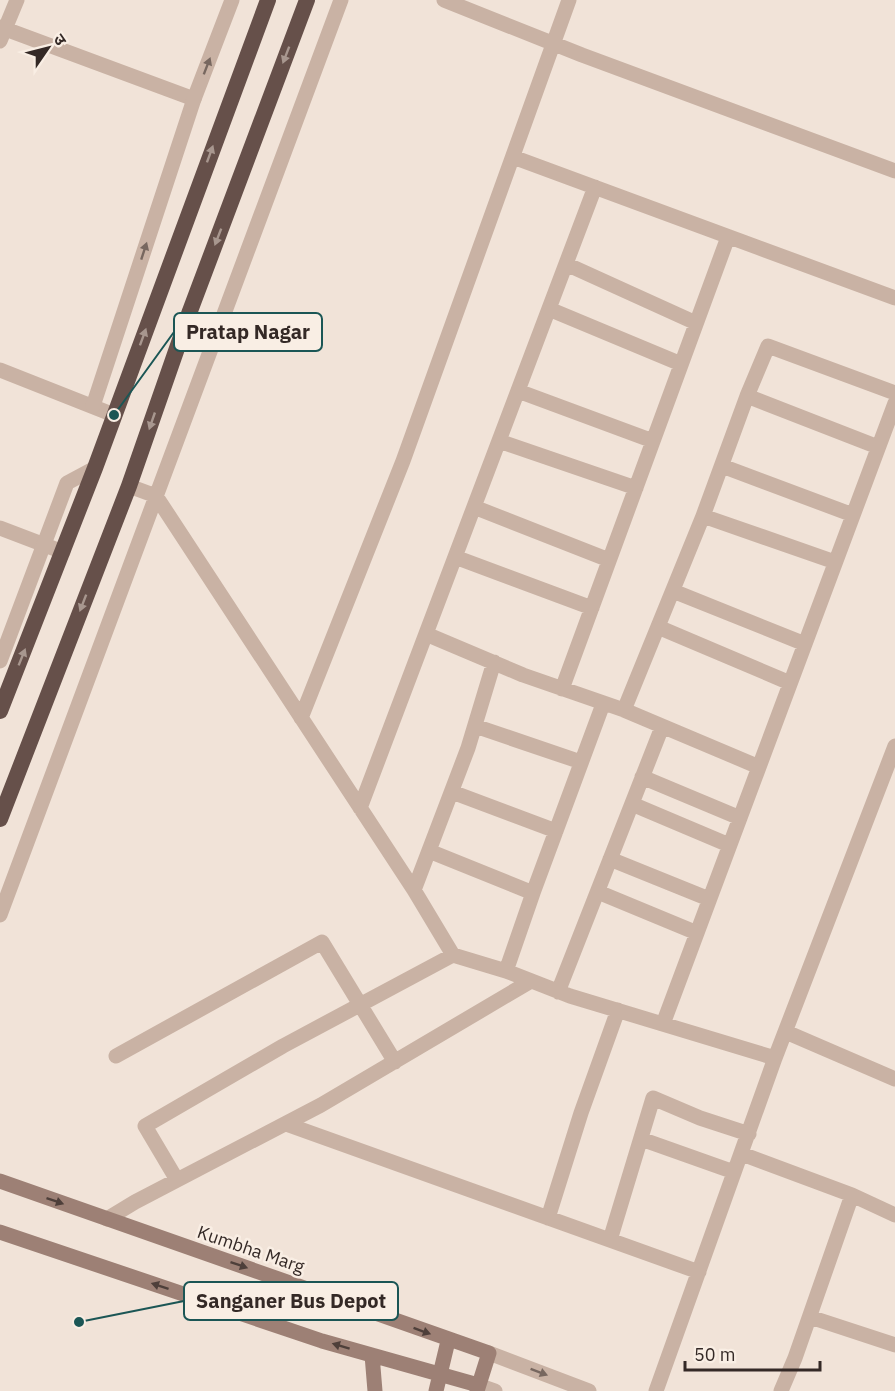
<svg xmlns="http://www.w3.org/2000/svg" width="895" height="1391" viewBox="0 0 895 1391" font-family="'IBM Plex Sans','Noto Sans Devanagari',sans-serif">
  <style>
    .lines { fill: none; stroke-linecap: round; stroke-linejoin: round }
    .minor { stroke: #c9b2a4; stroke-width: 15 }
    .tertiary { stroke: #c9b2a4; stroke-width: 15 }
    .secondary { stroke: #9d8075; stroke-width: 15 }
    .trunk { stroke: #66504a; stroke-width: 16 }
    .oneway { fill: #a8978f }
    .oneway2 { fill: #77675f }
    .oneway3 { fill: #4e3f3a }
    .labels { text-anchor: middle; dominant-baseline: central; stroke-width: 5; stroke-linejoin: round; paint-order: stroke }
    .street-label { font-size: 18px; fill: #342926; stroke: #f9eee4 }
    .leader { fill: none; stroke: #1b5655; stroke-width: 2 }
    .callout-dot { fill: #1b5655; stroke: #f9eee4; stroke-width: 2 }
    .callout { fill: #f9eee4; stroke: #1b5655; stroke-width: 2 }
    .callout-label { font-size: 20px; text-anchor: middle; font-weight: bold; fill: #342926 }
  </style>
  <rect width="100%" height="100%" fill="#f1e3d8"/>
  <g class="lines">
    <path class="minor" d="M444,0L582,55L895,171
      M0,27L194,99
      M0,41L17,0
      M513,157L895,298
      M566,264L696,323
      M549,309L681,364
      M0,370L114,415
      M518,391L653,441
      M747,396L768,346L895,393
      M499,441L636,488
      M722,466L853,515
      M129,486L156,496L414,890L453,955L506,971L570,996L775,1058
      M474,507L609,560
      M703,516L835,562
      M0,528L63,552
      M455,557L592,608
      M673,591L805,644
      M658,627L790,683
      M426,634L523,675L624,710L759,767
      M562,689L728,237
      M624,710L703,516L747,396L878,447
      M301,718L403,461L569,0
      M475,726L581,762
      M642,777L740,818
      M452,792L556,831
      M632,804L729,845
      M360,808L595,187
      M429,851L533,893L603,704
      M610,859L709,899
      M414,890L468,748L494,662
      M598,892L697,933
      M0,915L341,0
      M506,971L533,893
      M558,992L662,727
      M663,1024L895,403
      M786,1032L895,1079
      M116,1056L322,942L395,1062
      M286,1124L699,1272
      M641,1139L734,1172
      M742,1154L852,1195
      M177,1180L145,1126L283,1046L453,955
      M548,1218L581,1113L618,1010
      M107,1219L135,1202L321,1105L531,981
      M610,1240L653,1098L700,1118L749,1134
      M810,1317L895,1345
      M656,1391L775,1058L895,746
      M781,1391L795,1358L852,1195L895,1215"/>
    <path class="tertiary" d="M93,406L194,99L232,0
      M0,661L67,483L95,468
      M489,1353L589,1391
      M478,1385L495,1391"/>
    <path class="secondary" d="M0,1181L489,1353L477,1391
      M0,1232L322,1341L478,1385
      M372,1355L375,1391
      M436,1391L448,1341"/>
    <path class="trunk" d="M0,711L95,468L268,0
      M0,819L129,486L190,311L307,0"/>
  </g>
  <defs><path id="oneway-solid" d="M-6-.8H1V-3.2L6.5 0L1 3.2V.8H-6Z" transform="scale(1.5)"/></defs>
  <g class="oneway">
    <use href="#oneway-solid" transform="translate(286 55) rotate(111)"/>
    <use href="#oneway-solid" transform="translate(210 154) rotate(-70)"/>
    <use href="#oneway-solid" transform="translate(218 237) rotate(111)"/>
    <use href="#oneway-solid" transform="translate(143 337) rotate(-70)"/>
    <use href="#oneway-solid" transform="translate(152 421) rotate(109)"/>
    <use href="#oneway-solid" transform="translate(83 603) rotate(111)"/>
    <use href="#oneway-solid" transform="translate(22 657) rotate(-68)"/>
  </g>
  <g class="oneway2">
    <use href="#oneway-solid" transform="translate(207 66) rotate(-69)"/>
    <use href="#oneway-solid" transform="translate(144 251) rotate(-72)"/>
    <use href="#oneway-solid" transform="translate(539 1372) rotate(21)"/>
  </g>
  <g class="oneway3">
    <use href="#oneway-solid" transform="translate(55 1201) rotate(19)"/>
    <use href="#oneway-solid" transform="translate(239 1265) rotate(19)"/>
    <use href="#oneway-solid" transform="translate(160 1286) rotate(-162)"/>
    <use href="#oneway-solid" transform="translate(422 1331) rotate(20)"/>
    <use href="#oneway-solid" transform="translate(341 1346) rotate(-163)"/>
  </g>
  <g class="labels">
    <g class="street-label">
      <text transform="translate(251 1249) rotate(19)">Kumbha Marg</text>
    </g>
  </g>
  <path class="leader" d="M114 415L174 332M79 1322L184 1301"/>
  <g class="callout-dot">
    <circle cx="114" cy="415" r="6"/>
    <circle cx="79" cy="1322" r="6"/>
  </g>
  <g class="callout">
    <rect x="174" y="313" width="148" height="38" rx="6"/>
    <rect x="184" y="1282" width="214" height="38" rx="6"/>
  </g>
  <g class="callout-label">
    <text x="248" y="339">Pratap Nagar</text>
    <text x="291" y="1308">Sanganer Bus Depot</text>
  </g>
  <g transform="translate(48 48) rotate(55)" stroke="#f9eee4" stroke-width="4.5" paint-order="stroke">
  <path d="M0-4.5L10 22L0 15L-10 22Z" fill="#342926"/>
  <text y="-9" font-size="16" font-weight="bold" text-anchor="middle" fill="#342926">उ</text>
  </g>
  <path d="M685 1361v9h135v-9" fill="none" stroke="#342926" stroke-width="3"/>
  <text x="694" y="1361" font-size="18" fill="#342926" stroke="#f9eee4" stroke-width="4.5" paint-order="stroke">50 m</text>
</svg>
